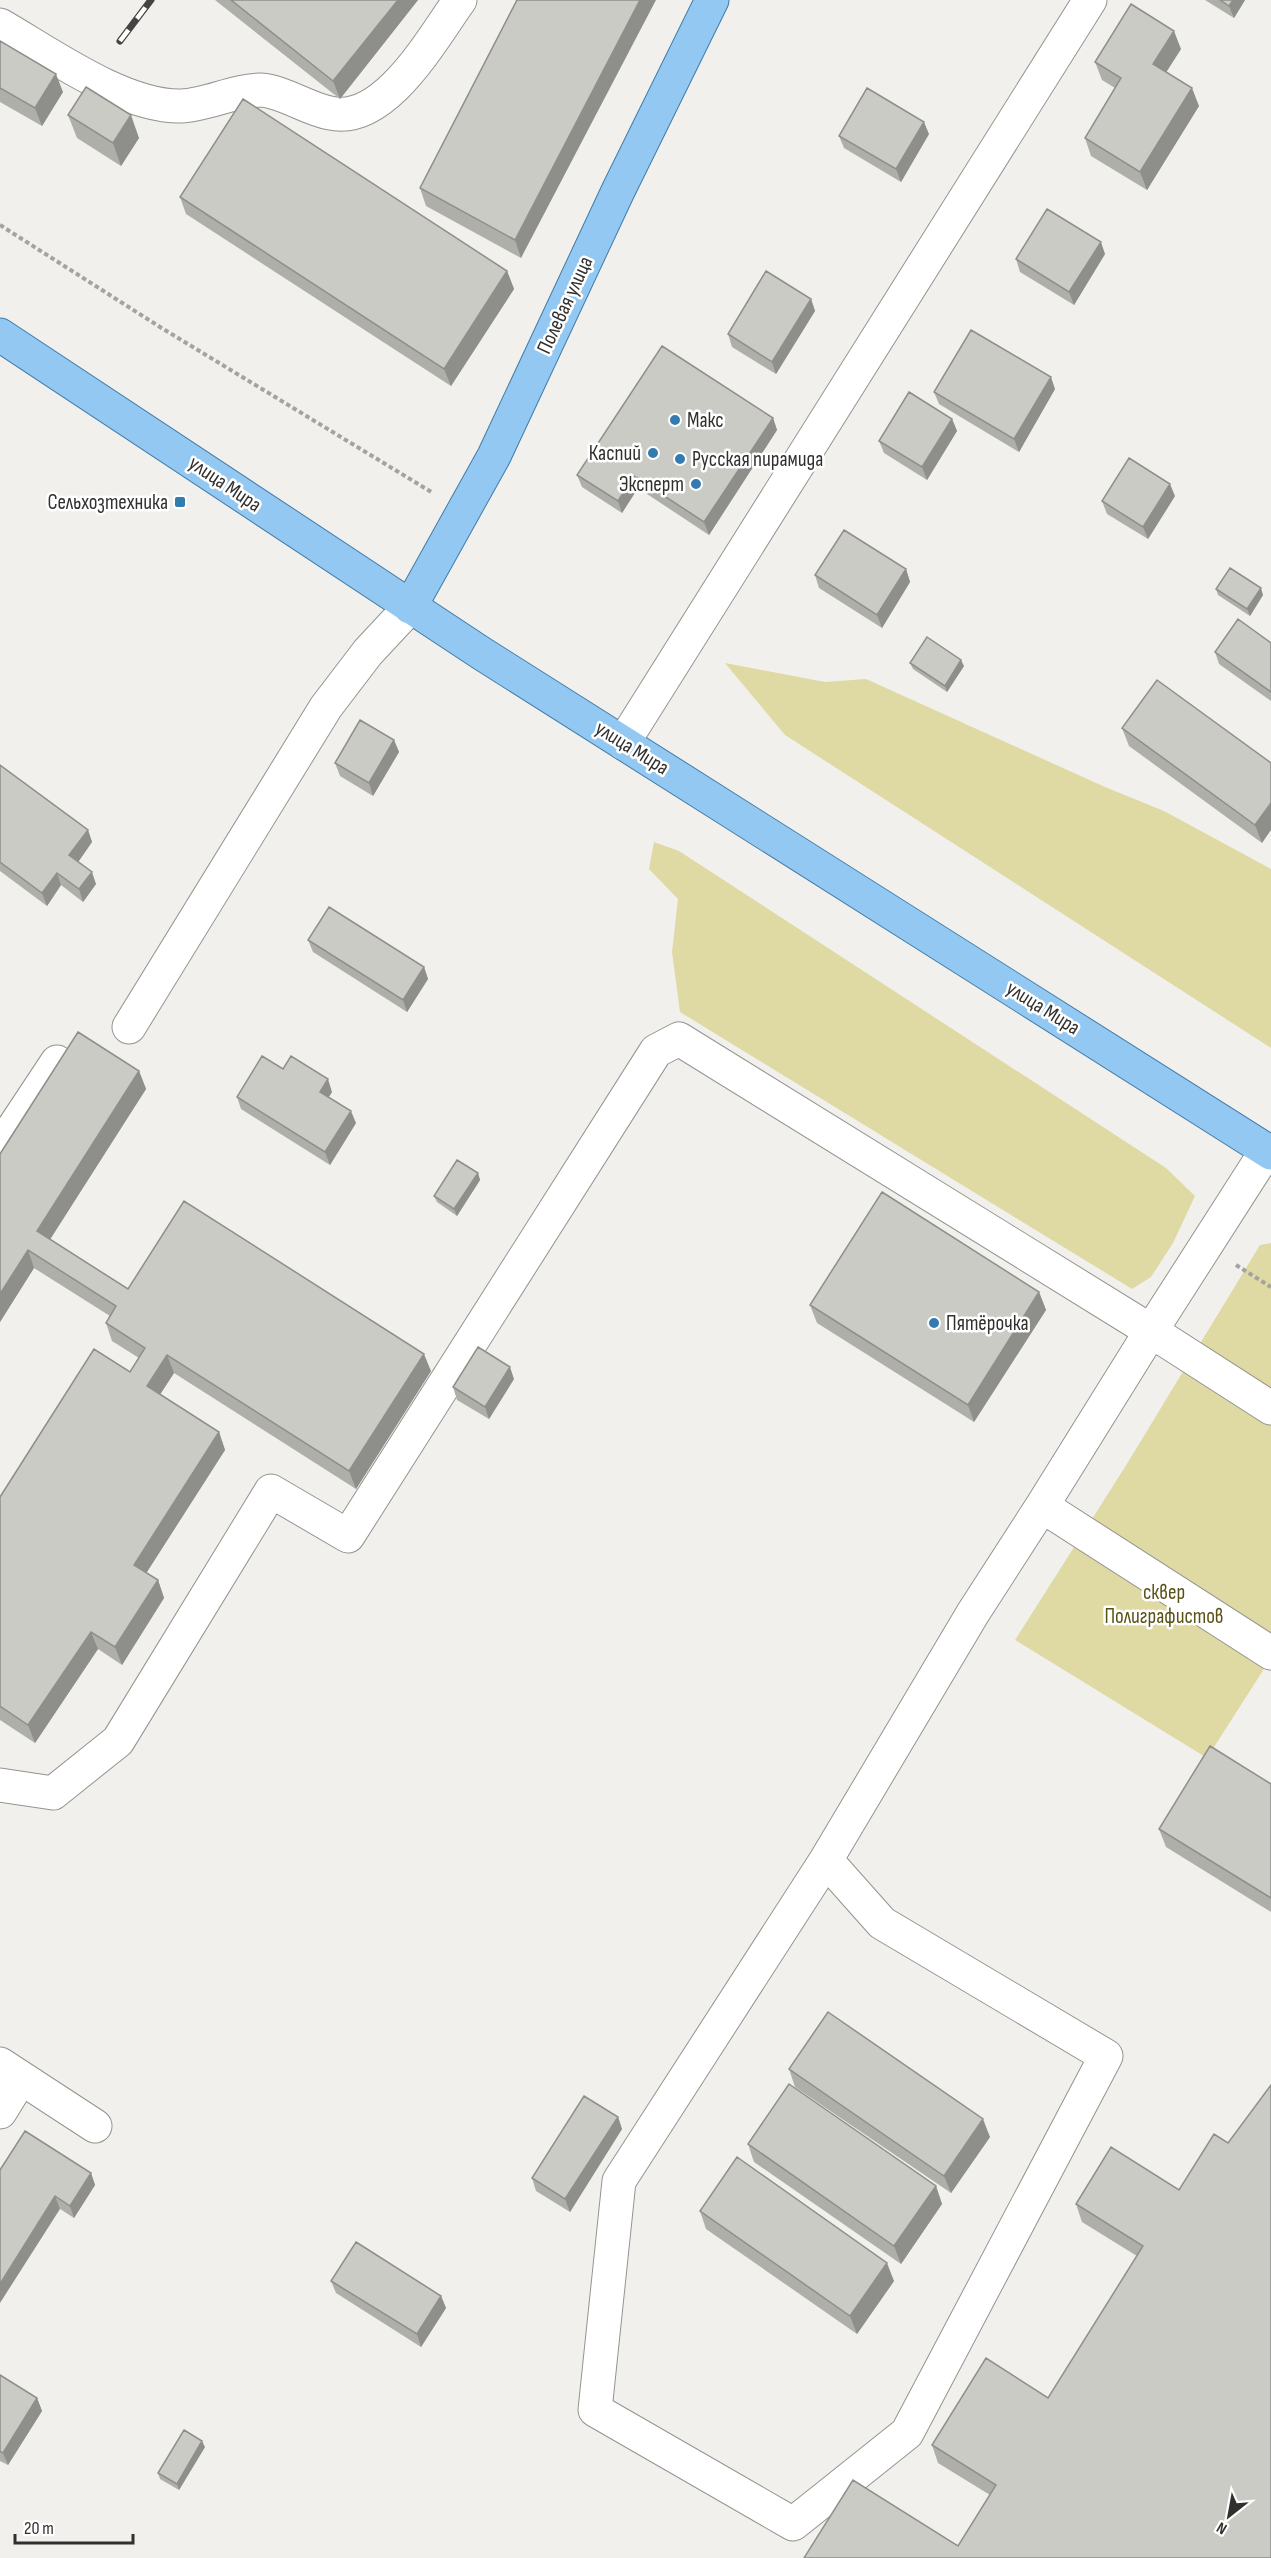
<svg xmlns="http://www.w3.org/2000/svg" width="1271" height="2558" viewBox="0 0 1271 2558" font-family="'Sofia Sans Condensed',sans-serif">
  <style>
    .green { fill: #dfd9a4 }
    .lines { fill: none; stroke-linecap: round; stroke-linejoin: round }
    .minor-casing { stroke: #94948f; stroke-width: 35 }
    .major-casing { stroke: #417ba8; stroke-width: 35 }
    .path { stroke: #a4a3a0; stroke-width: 4; stroke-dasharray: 4.5 3; stroke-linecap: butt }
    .minor { stroke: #fff; stroke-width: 33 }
    .major { stroke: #92c8f2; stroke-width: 33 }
    .rail-casing { stroke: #454442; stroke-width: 7 }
    .rail { stroke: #fff; stroke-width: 4.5; stroke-dasharray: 14; stroke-linecap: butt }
    .wall { fill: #afafaa }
    .shaded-wall { fill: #8e8e8b }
    .building { fill: #cbcbc6; stroke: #8e8e8b; stroke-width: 1.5 }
    .poi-dot { fill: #347bb0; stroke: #fff; stroke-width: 2 }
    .labels { text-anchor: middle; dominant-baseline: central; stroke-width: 5; stroke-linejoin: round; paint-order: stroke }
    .street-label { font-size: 21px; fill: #31302f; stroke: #fff }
    .poi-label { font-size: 21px; fill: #31302f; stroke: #fff; text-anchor: start }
    .park-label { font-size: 21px; fill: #595217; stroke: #fff }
  </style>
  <rect width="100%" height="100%" fill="#f1f0ec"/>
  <path class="green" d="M725,663L825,682L866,679L1105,787L1164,811L1271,869V1048L785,735Z
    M654,842L679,851L1166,1168L1195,1196L1173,1243L1151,1277L1132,1289L680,1012L672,952L678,899L649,869Z
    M1271,1243V1658L1207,1758L1015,1640L1125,1467L1260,1245Z"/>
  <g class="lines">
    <defs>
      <path id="minor" d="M0,25C49,53 123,107 181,106C208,105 234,90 261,90C282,91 308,109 330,113C385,126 433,37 460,0
        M623,743L1090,0
        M129,1027L326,707L368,652L410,607
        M0,1148L57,1062
        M1271,1408L1151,1331L1042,1506L1271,1653
        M0,1785L53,1793L118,1741L271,1491L348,1536L656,1051L679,1039L1151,1331L1267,1150
        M826,1860L619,2181L595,2410L793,2524L907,2433L1106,2056L882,1923L826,1860L973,1613L1042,1506
        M0,2064L95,2126
        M0,2112L21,2078"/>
      <path id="major" d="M0,335L481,653L1271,1153
        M410,607L494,456L618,191L712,0"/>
    </defs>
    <use href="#minor" class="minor-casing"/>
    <use href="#major" class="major-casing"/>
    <path class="path" d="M0,225L160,327L433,493
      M1236,1265L1271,1287"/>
    <use href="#minor" class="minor"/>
    <use href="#major" class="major"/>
    <defs>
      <path id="rail" d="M120,41L151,0"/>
    </defs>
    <use href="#rail" class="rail-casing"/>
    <use href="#rail" class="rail"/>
  </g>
  <path class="wall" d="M215,0H418L340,99Z
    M517,0L521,258L426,206L420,188Z
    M1205,0H1245L1234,18Z
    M0,41L63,92L42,126L0,102Z
    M1181,49L1166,72L1199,106L1147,190L1091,156L1085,138L1115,88L1102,80L1095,62Z
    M68,115L139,138L121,166L77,138Z
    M929,134L901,182L844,148L839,136Z
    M180,197L507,271L514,289L451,386L186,214Z
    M1105,254L1074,305L1020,272L1016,259Z
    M811,299L815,311L776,374L732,347L728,334Z
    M1055,389L1019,452L939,404L934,392Z
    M773,418L777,430L709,535L638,488L622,513L582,487L577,475Z
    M952,419L957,431L927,480L884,453L879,441Z
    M1175,496L1148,539L1107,514L1102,501Z
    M906,569L910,582L882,628L819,588L815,575Z
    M1216,589L1263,595L1250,616L1218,595Z
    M1271,643V701L1219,664L1215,652Z
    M910,663L964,666L947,692L913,669Z
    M1122,728L1271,763L1262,843L1129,746Z
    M394,740L399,752L373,796L340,776L335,763Z
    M0,765L88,830L92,842L78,862L96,884L83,902L61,885L47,906L0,871Z
    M308,940L424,967L428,979L407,1012L313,952Z
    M283,1069L332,1092L329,1097L356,1123L330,1165L241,1109L237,1097Z
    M139,1071L146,1089L50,1239L128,1289L431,1371L356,1489L174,1373L160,1394L219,1432L225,1450L146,1573L158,1580L164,1598L122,1665L98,1649L35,1743L0,1720V1497L130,1372L139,1358L112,1341L106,1323L110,1316L34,1268L0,1322V1154Z
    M478,1173L480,1180L457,1216L437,1202L434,1196Z
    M1039,1292L1046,1310L974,1422L817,1323L810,1305Z
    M514,1379L489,1419L457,1400L453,1387Z
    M1271,1784V1912L1166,1847L1159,1829Z
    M789,2069L990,2137L951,2193L795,2087Z
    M618,2117L622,2129L570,2212L536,2191L532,2178Z
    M1228,2143L958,2546L990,2495L938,2463L932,2445L1048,2398L1137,2256L1082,2222L1076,2204L1179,2190Z
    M748,2144L936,2186L942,2204L901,2264L754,2162Z
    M0,2170L91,2173L95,2185L74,2218Z
    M700,2211L894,2281L857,2334L706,2229Z
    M331,2281L441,2296L446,2308L421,2347L336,2293Z
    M0,2375L37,2398L42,2411L8,2465L0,2461Z
    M205,2447L179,2490L160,2479L158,2473Z"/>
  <path class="shaded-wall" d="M398,0H418L340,99L333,81Z
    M640,0H656L521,258L515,240Z
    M1233,0H1245L1234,18L1229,6Z
    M1174,31L1181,49L1160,82L1153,64Z
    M56,74L63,92L42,126L35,108Z
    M1192,88L1199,106L1147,190L1140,172Z
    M131,115L139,138L121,166L113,143Z
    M924,122L929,134L901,182L896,169Z
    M1101,242L1105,254L1074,305L1069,292Z
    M507,271L514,289L451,386L444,369Z
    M811,299L815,311L776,374L772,362Z
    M1051,377L1055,389L1019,452L1014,439Z
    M773,418L777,430L709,535L704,522Z
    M952,419L957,431L927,480L922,467Z
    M634,476L638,488L622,513L618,501Z
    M1170,484L1175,496L1148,539L1143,527Z
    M906,569L910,582L882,628L877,615Z
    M1261,588L1263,595L1250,616L1247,609Z
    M961,660L964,666L947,692L945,686Z
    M394,740L399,752L373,796L369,783Z
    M1271,803V830L1262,843L1255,825Z
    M88,830L92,842L74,868L69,855Z
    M92,872L96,884L83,902L79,889Z
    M57,873L61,885L47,906L42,893Z
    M424,967L428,979L407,1012L403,1000Z
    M139,1071L146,1089L44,1249L37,1231Z
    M328,1079L332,1092L324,1104L320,1092Z
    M351,1111L356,1123L330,1165L325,1152Z
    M478,1173L480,1180L457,1216L454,1209Z
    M28,1250L34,1268L0,1322V1294Z
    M1039,1292L1046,1310L974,1422L968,1405Z
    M424,1354L431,1371L356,1489L349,1471Z
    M167,1355L174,1373L154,1404L147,1386Z
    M510,1367L514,1379L489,1419L485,1407Z
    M219,1432L225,1450L140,1583L134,1565Z
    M158,1580L164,1598L122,1665L115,1647Z
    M91,1632L98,1649L35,1743L28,1725Z
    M618,2117L622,2129L570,2212L565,2199Z
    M983,2119L990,2137L951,2193L944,2176Z
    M91,2173L95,2185L74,2218L70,2206Z
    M936,2186L942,2204L901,2264L894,2246Z
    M55,2196L60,2209L0,2303V2284Z
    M887,2263L894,2281L857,2334L850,2316Z
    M441,2296L446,2308L421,2347L417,2334Z
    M37,2398L42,2411L8,2465L3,2453Z
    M202,2441L205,2447L179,2490L177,2484Z"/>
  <path class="building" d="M231,0H398L333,81Z
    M517,0H640L515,240L420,188Z
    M1220,0H1233L1229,6Z
    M1131,4L1174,31L1153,64L1192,88L1140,172L1085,138L1121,78L1095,62Z
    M0,41L56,74L35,108L0,88Z
    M86,87L131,115L113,143L68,115Z
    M867,88L924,122L896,169L839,136Z
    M243,99L507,271L444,369L180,197Z
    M1047,209L1101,242L1069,292L1016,259Z
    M766,271L811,299L772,362L728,334Z
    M971,330L1051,377L1014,439L934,392Z
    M662,346L773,418L704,522L634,476L618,501L577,475Z
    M909,392L952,419L922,467L879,441Z
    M1129,458L1170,484L1143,527L1102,501Z
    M844,530L906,569L877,615L815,575Z
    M1230,568L1261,588L1247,609L1216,589Z
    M1238,619L1271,643V692L1215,652Z
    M927,637L961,660L945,686L910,663Z
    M1157,680L1271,763V803L1255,825L1122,728Z
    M360,720L394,740L369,783L335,763Z
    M0,765L88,830L69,855L92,872L79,889L57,873L42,893L0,862Z
    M329,907L424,967L403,1000L308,940Z
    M78,1032L139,1071L37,1231L128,1289L184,1201L424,1354L349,1471L167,1355L147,1386L219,1432L134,1565L158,1580L115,1647L91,1632L28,1725L0,1706V1497L94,1349L130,1372L145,1348L106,1323L116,1306L28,1250L0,1294V1154Z
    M262,1056L283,1069L291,1056L328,1079L320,1092L351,1111L325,1152L237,1097Z
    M457,1160L478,1173L454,1209L434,1196Z
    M882,1192L1039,1292L968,1405L810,1305Z
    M478,1347L510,1367L485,1407L453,1387Z
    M1210,1746L1271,1784V1898L1159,1829Z
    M828,2012L983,2119L944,2176L789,2069Z
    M789,2084L936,2186L894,2246L748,2144Z
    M1271,2085V2558H804L853,2480L958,2546L996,2485L932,2445L986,2358L1048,2398L1143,2246L1076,2204L1111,2147L1179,2190L1214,2134L1228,2143Z
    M584,2096L618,2117L565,2199L532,2178Z
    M25,2131L91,2173L70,2206L55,2196L0,2284V2170Z
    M737,2157L887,2263L850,2316L700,2211Z
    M356,2242L441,2296L417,2334L331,2281Z
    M0,2375L37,2398L3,2453L0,2451Z
    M184,2430L202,2441L177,2484L158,2473Z"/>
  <g class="poi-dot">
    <circle cx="675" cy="420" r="6"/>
    <circle cx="653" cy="453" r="6"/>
    <circle cx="680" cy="459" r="6"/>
    <circle cx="696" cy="484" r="6"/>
    <rect x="174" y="496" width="12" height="12" rx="3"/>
    <circle cx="934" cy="1323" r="6"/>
  </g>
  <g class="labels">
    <g class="street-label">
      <text transform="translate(565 305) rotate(-65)">Полевая улица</text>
      <text transform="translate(225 484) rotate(34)">улица Мира</text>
      <text transform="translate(632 748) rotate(32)">улица Мира</text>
      <text transform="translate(1043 1008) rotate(32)">улица Мира</text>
    </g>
    <g class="poi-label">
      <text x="687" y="420">Макс</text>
      <text x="641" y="453" text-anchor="end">Каспий</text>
      <text x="692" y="459">Русская пирамида</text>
      <text x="684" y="484" text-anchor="end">Эксперт</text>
      <text x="168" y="502" text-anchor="end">Сельхозтехника</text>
      <text x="946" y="1323">Пятёрочка</text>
    </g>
    <g class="park-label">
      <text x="1164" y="1592">сквер<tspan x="1164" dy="24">Полиграфистов</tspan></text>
    </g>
  </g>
  <g transform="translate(1229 2516) rotate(211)" stroke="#ffffff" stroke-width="4.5" paint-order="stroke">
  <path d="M0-4.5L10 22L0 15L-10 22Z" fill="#31302f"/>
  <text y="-9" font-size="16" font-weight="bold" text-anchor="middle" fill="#31302f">N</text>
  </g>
  <path d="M15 2534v9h118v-9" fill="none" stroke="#31302f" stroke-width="3"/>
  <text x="24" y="2534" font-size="18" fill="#31302f" stroke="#ffffff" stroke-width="4.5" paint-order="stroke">20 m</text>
</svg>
